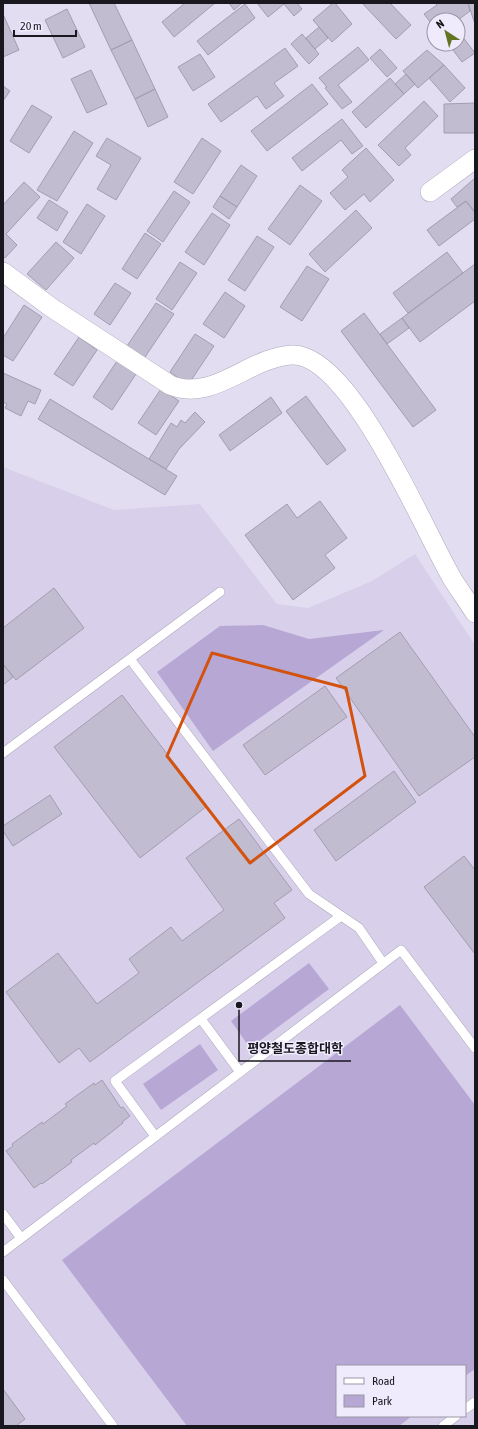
<svg xmlns="http://www.w3.org/2000/svg" width="478" height="1429" viewBox="0 0 478 1429" font-family="'Asap Condensed','Noto Sans KR',sans-serif">
  <style>
    .built { fill: #d8cfeb; fill-rule: evenodd }
    .green { fill: #b6a7d4 }
    .building { fill: #c2bcd0; stroke: #a39db0 }
    .lines { fill: none; stroke-linecap: round; stroke-linejoin: round }
    .lane-casing { stroke: #ada7ba; stroke-width: 10 }
    .street-casing { stroke: #ada7ba; stroke-width: 20 }
    .lane { stroke: #fff; stroke-width: 9 }
    .street { stroke: #fff; stroke-width: 19 }
    .marked { fill: none; stroke: #d3520e; stroke-width: 3; stroke-linejoin: round }
    .leader { fill: none; stroke: #1a181f; stroke-width: 1.5 }
    .callout-dot { fill: #1a181f; stroke: #f0ebfc; stroke-width: 1.5 }
    .callout-label { font-size: 13px; text-anchor: middle; font-weight: bold; fill: #1a181f; stroke: #f0ebfc; stroke-width: 3; stroke-linejoin: round; paint-order: stroke }
  </style>
  <rect width="100%" height="100%" fill="#e3ddf2"/>
  <path class="built" d="M3,467L114,510L200,504L277,604L308,608L372,581L415,554L475,645V1426H3ZM337,1366H465V1416H337Z"/>
  <path class="green" d="M263,625L309,639L384,630L213,751L157,672L220,626Z
    M309,963L329,989L250,1048L231,1021Z
    M400,1005L475,1105V1369L465,1376V1366H337V1416H412L399,1426H187L62,1260Z
    M200,1044L218,1070L161,1110L143,1084Z"/>
  <path class="building" d="M89,3H114L132,40L111,50Z
    M185,3H215L174,37L162,22Z
    M229,3H242L234,10Z
    M257,3H297L302,9L294,16L284,4L268,17Z
    M333,3H335L352,24L332,42L313,20Z
    M362,3H390L411,25L396,39Z
    M435,3H468L470,11L458,20H434V27L424,14L437,5Z
    M468,3H475V24Z
    M245,4L255,18L208,55L197,41Z
    M67,9L85,47L63,58L45,20Z
    M3,14L19,50L3,57Z
    M319,27L328,38L315,49L306,38Z
    M302,34L319,54L309,64L291,44Z
    M462,36L475,53L462,62L450,46L458,44V39Z
    M132,40L155,89L135,99L111,50Z
    M358,47L369,60L338,85L352,102L342,109L325,88L327,87L319,78Z
    M285,48L298,66L274,83L284,96L266,109L257,96L221,122L208,104Z
    M380,49L397,68L387,77L370,58Z
    M427,50L444,65L418,88L403,71Z
    M200,54L215,77L193,91L178,67Z
    M444,65L465,88L450,102L429,78Z
    M91,70L107,104L87,113L71,79Z
    M406,74L415,84L404,94L395,84Z
    M390,78L404,94L366,128L352,112Z
    M312,84L328,104L267,151L251,131Z
    M3,86L10,91L3,101Z
    M155,89L168,117L148,127L135,99Z
    M424,101L438,116L405,148L411,155L399,166L378,145Z
    M475,103V133H444V104Z
    M32,105L52,117L29,153L10,141Z
    M342,119L363,146L352,154L341,140L302,171L292,158Z
    M74,131L93,143L57,201L37,190Z
    M107,138L141,158L116,200L97,189L111,165L96,156Z
    M202,138L221,151L193,194L174,182Z
    M366,148L394,180L370,202L364,194L345,210L330,193L348,177L342,170Z
    M241,165L257,176L237,207L220,196Z
    M475,178V212L466,201L457,207L451,199Z
    M24,182L40,197L6,234L17,245L5,258L3,256V205Z
    M300,185L322,201L290,245L268,229Z
    M174,191L190,202L163,242L147,231Z
    M220,196L237,207L229,219L213,207Z
    M49,200L68,212L57,231L37,218Z
    M466,201L475,213V219L439,246L427,230Z
    M87,204L105,216L81,254L63,242Z
    M356,210L372,228L325,272L309,254Z
    M212,213L230,225L204,265L185,252Z
    M145,233L161,244L137,279L122,269Z
    M257,236L274,247L245,291L228,280Z
    M56,242L74,258L46,290L27,274Z
    M447,252L463,273L408,313L393,293Z
    M180,262L197,273L172,310L156,299Z
    M475,264V301L420,342L402,318Z
    M307,266L329,279L302,321L280,307Z
    M115,283L131,293L110,325L94,314Z
    M225,292L245,306L224,338L203,324Z
    M156,303L174,314L143,360L125,349Z
    M24,305L42,317L13,361L3,355V338Z
    M364,313L436,410L413,427L341,331Z
    M402,318L409,328L387,344L380,334Z
    M195,334L214,346L188,385L170,372Z
    M79,337L97,350L73,386L54,374Z
    M117,361L136,374L112,410L93,397Z
    M3,373L41,390L35,404L28,401L21,416L5,408L7,404L3,402Z
    M161,389L179,401L156,435L138,423Z
    M306,396L346,450L327,465L286,411Z
    M271,397L282,413L230,451L219,435Z
    M50,399L177,476L165,495L38,419Z
    M195,412L205,422L179,449L166,469L149,459L171,423L177,427L181,420L185,423Z
    M320,501L347,538L325,555L335,568L293,600L245,535L287,504L297,518Z
    M54,588L84,628L16,680L3,664V628Z
    M400,632L475,737V757L419,796L336,678Z
    M3,664L13,677L3,685Z
    M325,686L347,717L265,775L243,745Z
    M122,695L207,806L140,858L54,747Z
    M394,771L416,802L336,861L314,830Z
    M50,795L62,814L13,846L3,831V826Z
    M239,819L292,890L274,903L285,918L90,1062L79,1048L59,1063L6,992L58,953L97,1004L139,973L129,959L171,927L182,941L224,910L186,858Z
    M464,856L475,870V954L424,887Z
    M102,1080L121,1108L123,1107L130,1116L122,1122L123,1123L95,1145L94,1143L71,1160L72,1162L42,1184L41,1183L34,1188L6,1151L13,1146L12,1144L42,1122L43,1124L67,1106L65,1104L94,1083L95,1085Z
    M3,1389L25,1419L16,1426H3Z"/>
  <g class="lines">
    <defs>
      <path id="lane" d="M130,659L309,894L359,928L383,963
        M3,753L220,592
        M201,1019L240,1072
        M155,1136L115,1081L341,916
        M3,1214L21,1238
        M3,1252L401,950L475,1048
        M3,1280L113,1426
        M465,1409L475,1402
        M443,1426L456,1416"/>
      <path id="street" d="M430,192L475,159
        M3,272L52,308L170,385C213,403 249,357 292,355C351,353 426,535 453,580C460,591 468,602 475,613"/>
    </defs>
    <use href="#lane" class="lane-casing"/>
    <use href="#street" class="street-casing"/>
    <use href="#lane" class="lane"/>
    <use href="#street" class="street"/>
  </g>
  <path class="marked" d="M212,653L346,688L365,776L250,863L167,756Z"/>
  <path class="leader" d="M239 1005L239 1061H351"/>
  <circle class="callout-dot" cx="239" cy="1005" r="4"/>
  <g class="callout-label">
    <text x="295" y="1053">평양철도종합대학</text>
  </g>
  <rect width="478" height="1429" fill="none" stroke="#1a181f" stroke-width="8"/>
  <rect x="336" y="1365" width="130" height="52" fill="#f0ebfc" stroke="#9a97a4"/>
  <rect x="344" y="1378" width="20" height="6" fill="#ffffff" stroke="#9a97a4"/>
  <text x="372" y="1385" font-size="12" fill="#1a181f">Road</text>
  <rect x="344" y="1395" width="20" height="12" fill="#b6a7d4" stroke="#9a97a4"/>
  <text x="372" y="1405" font-size="12" fill="#1a181f">Park</text>
  <g transform="translate(446 32) rotate(324)"><circle r="19" fill="#f0ebfc" stroke="#9a97a4"/>
  <path d="M0-3L7 15L0 10L-7 15Z" fill="#647522"/>
  <text y="-6" font-size="11" font-weight="bold" text-anchor="middle" fill="#1a181f">N</text>
  </g>
  <path d="M14 30v6h62v-6" fill="none" stroke="#1a181f" stroke-width="2"/>
  <text x="20" y="30" font-size="12" fill="#1a181f" stroke="#f0ebfc" stroke-width="3" paint-order="stroke">20 m</text>
</svg>
